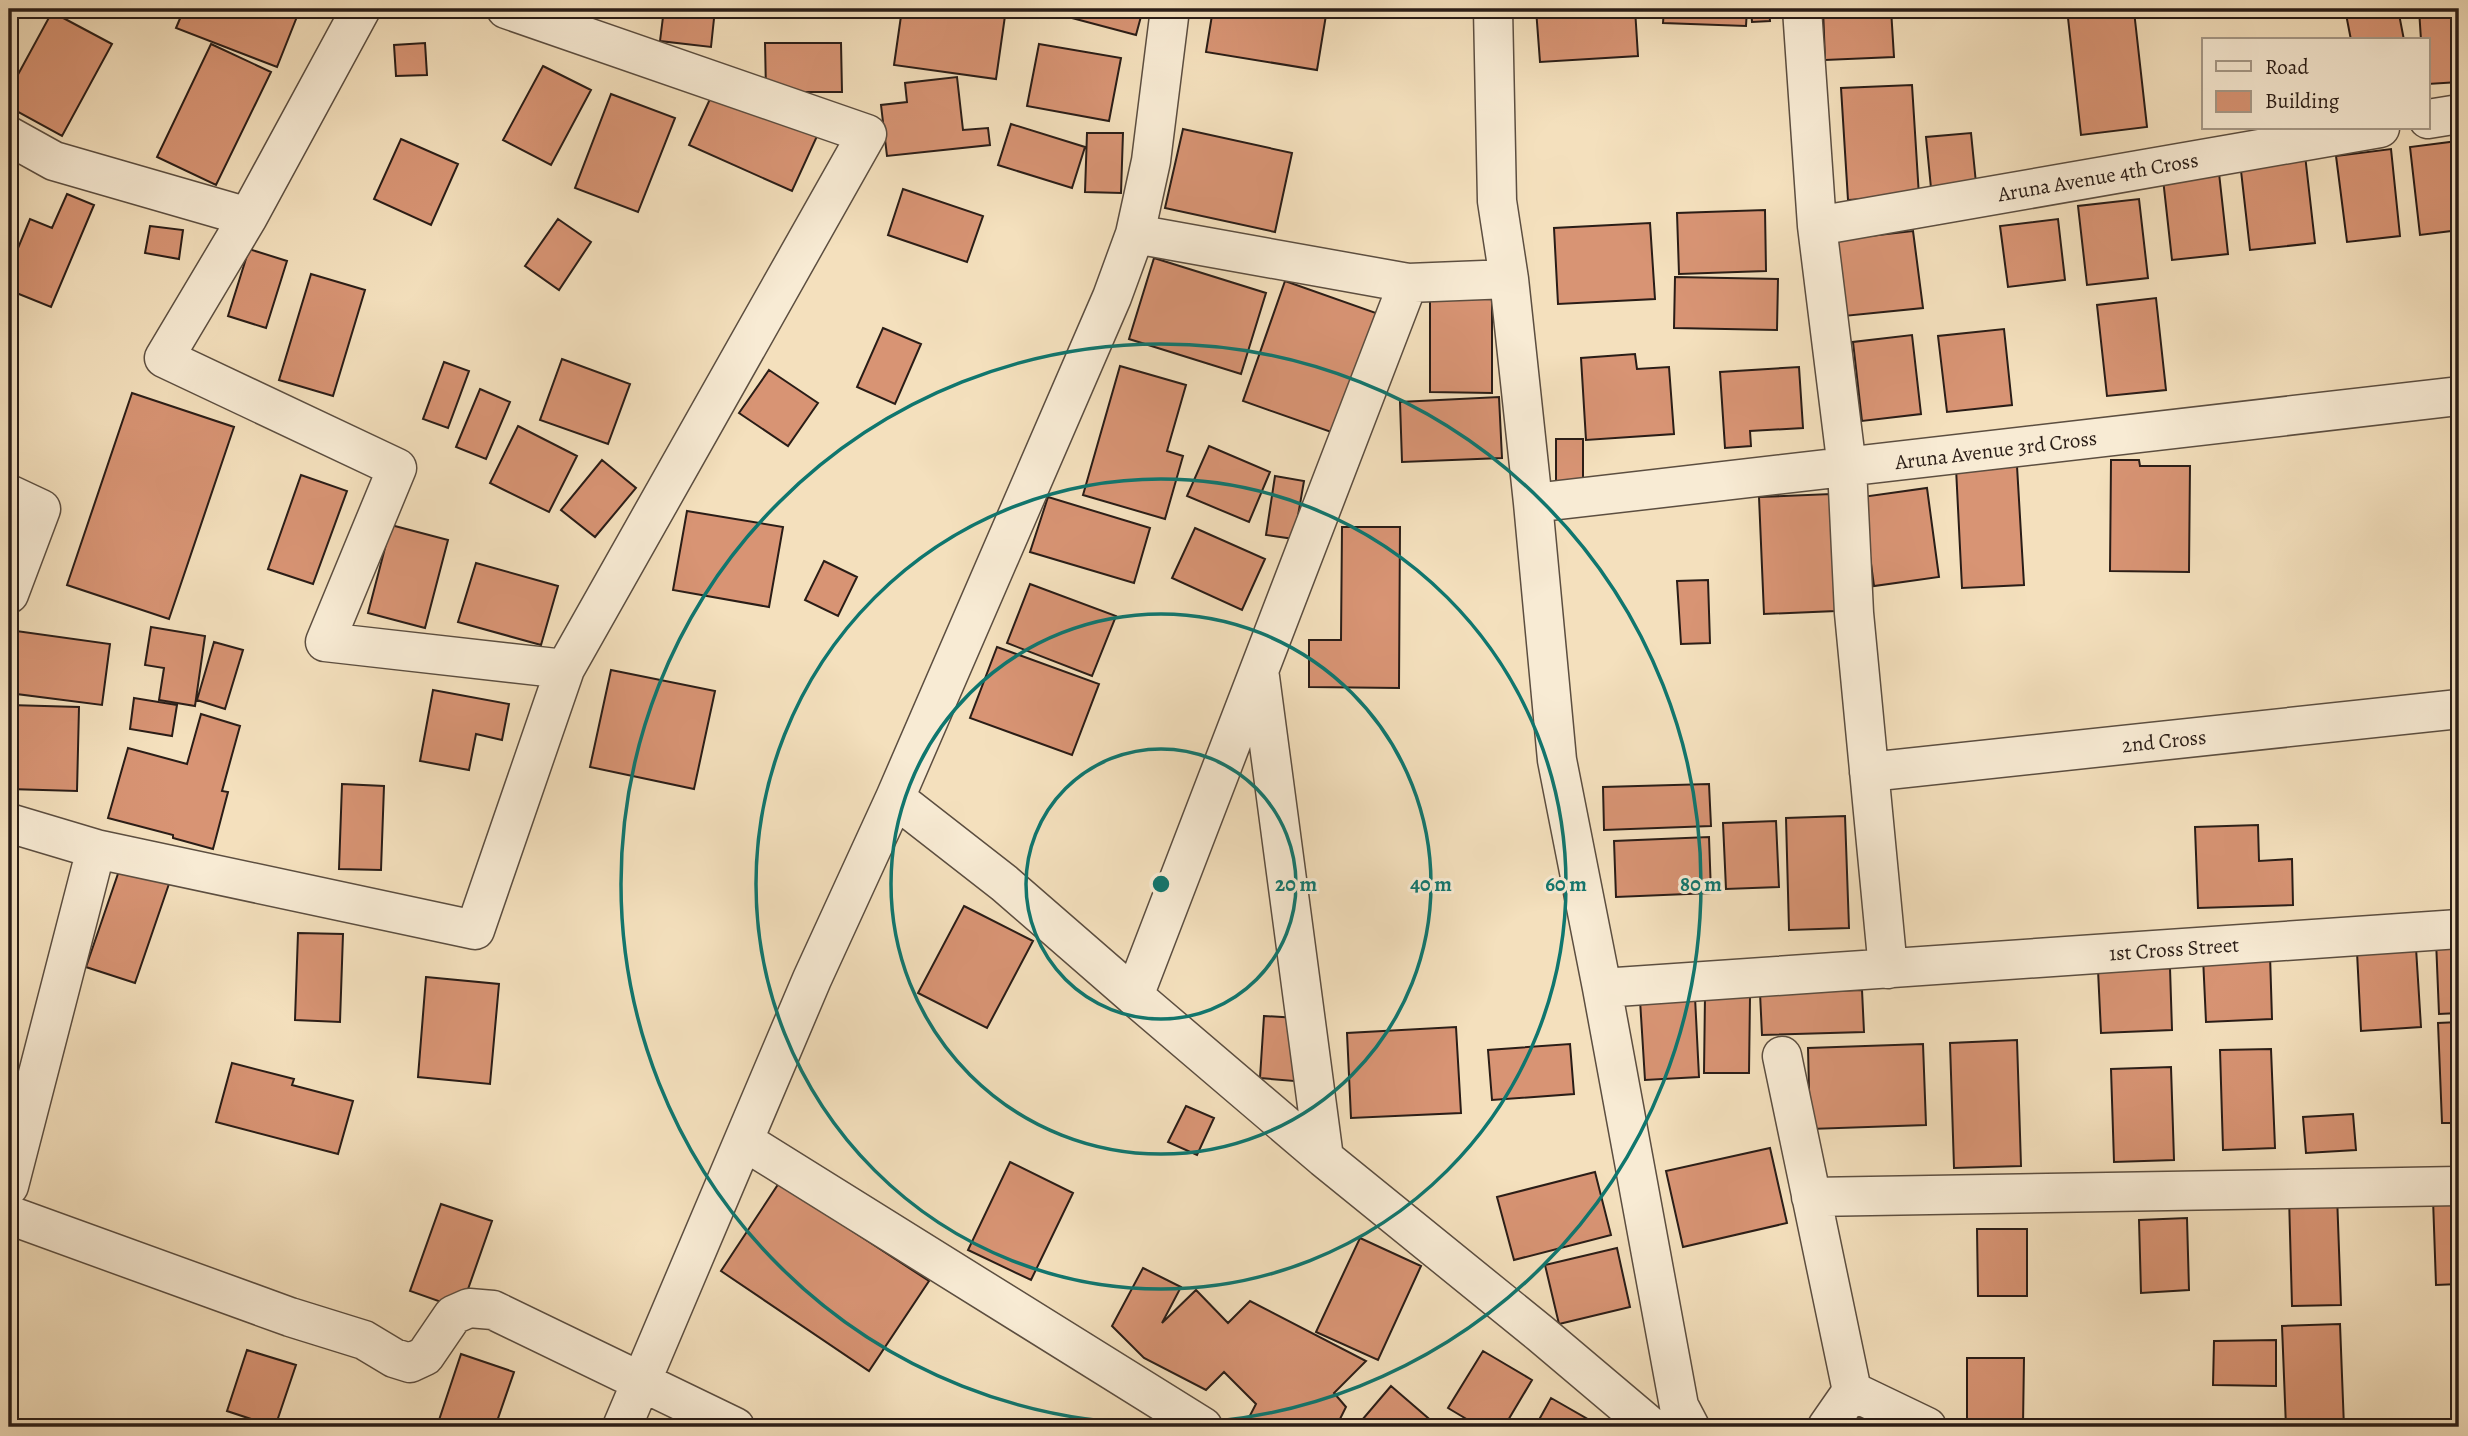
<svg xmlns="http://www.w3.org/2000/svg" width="2468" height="1436" viewBox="0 0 2468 1436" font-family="Alegreya,serif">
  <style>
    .building { fill: #d89474; stroke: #2a1d17; stroke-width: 2 }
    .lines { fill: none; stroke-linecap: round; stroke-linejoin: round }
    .minor-casing { stroke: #5c4e40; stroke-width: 41 }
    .minor { stroke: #f8ebd4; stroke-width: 38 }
    .ring { fill: none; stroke: #0f766e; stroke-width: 3.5 }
    .labels { text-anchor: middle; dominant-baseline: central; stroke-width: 6; stroke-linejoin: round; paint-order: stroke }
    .street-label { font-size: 21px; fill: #2a1d17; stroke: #f8ebd4 }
    .centre { fill: #0f766e; stroke: #f8ebd4; stroke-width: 3.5 }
    .ring-label { font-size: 21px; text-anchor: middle; font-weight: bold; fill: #0f766e; stroke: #f8ebd4; stroke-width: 6; stroke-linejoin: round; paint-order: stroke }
  </style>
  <rect width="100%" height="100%" fill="#f4e0bd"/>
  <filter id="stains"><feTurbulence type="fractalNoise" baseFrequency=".00286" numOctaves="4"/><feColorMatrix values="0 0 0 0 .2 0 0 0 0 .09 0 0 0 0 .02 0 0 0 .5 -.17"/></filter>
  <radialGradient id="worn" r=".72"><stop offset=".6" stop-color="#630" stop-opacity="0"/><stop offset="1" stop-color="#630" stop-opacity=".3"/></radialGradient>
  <path class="building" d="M184,9H300L277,67L176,28Z
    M664,9H715L711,47L660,41Z
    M902,9H1006L996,79L894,65Z
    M1038,9H1143L1136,35Z
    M1213,9H1327L1317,70L1206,52Z
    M1536,9H1635L1638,56L1540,62Z
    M1664,9H1747L1746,26L1663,23Z
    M1751,9H1769L1770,21L1752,22Z
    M1823,9H1891L1894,57L1825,60Z
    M2345,9H2398L2404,40H2351Z
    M2419,9H2459V82L2428,84V40H2421Z
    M2134,11L2147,127L2081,135L2068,18Z
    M52,12L112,44L62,136L9,107V91Z
    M425,43L427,75L396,76L394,45Z
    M765,43H841L842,92H766Z
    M211,44L271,72L216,185L157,157Z
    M1039,44L1121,58L1109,121L1027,106Z
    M543,66L591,90L551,165L503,140Z
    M957,77L963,130L988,128L990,145L887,156L881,105L907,102L905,83Z
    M1912,85L1919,196L1848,200L1841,88Z
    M715,88L818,134L792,191L689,145Z
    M611,94L675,118L638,212L575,188Z
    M1011,124L1085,147L1072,188L998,165Z
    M1183,129L1292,153L1275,232L1165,208Z
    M1087,133H1123L1121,193L1085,192Z
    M1971,133L1976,183L1931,188L1926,137Z
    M401,139L458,164L431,225L374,199Z
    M2458,141L2459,230L2420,235L2410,147Z
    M2391,149L2400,236L2347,242L2336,156Z
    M2305,155L2315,243L2250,250L2240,162Z
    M2219,173L2228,254L2172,260L2163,179Z
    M903,189L983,216L967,262L888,235Z
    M67,194L94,205L51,307L9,290V270L30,219L52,228Z
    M2139,199L2148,278L2087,285L2078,206Z
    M1765,210L1766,271L1679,274L1677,213Z
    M558,219L591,242L559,290L525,266Z
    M2058,219L2065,280L2008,287L2000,226Z
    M1650,223L1655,299L1558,304L1554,228Z
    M150,226L183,230L179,259L145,253Z
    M1913,231L1923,308L1844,316L1835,240Z
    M249,249L287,261L266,328L228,316Z
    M1154,258L1266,293L1241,374L1129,339Z
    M311,274L365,290L333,396L279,380Z
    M1675,277L1778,279L1777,330L1674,328Z
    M1285,281L1376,313L1334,433L1243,401Z
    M1430,292L1492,293V393L1430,392Z
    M2156,298L2166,390L2107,396L2097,305Z
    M883,328L921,344L895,404L857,387Z
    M2004,329L2012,405L1947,412L1938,336Z
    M1912,335L1921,414L1862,421L1853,342Z
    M1635,354L1637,369L1669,367L1674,434L1586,440L1581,358Z
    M562,359L630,384L608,444L540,420Z
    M444,362L469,371L448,428L423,419Z
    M1120,366L1186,385L1167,451L1183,456L1165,519L1083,495Z
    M1799,367L1803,428L1750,431L1751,446L1725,448L1720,372Z
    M769,370L818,403L788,446L739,413Z
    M480,389L510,402L486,459L456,447Z
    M132,393L234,427L169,619L67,585Z
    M1499,397L1502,458L1402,462L1400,402Z
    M518,426L577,456L549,512L490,483Z
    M1556,439H1583V482H1556Z
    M1209,446L1270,472L1249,522L1187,496Z
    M602,460L636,488L595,537L561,510Z
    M2111,460H2139L2140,466H2190L2189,572L2110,571Z
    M2017,466L2024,585L1962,588L1956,468Z
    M301,475L347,491L313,584L268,569Z
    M1275,476L1304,481L1294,539L1266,535Z
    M1927,488L1939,577L1874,586L1862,497Z
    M1831,494L1836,611L1764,614L1759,497Z
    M1048,497L1150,528L1134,583L1030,552Z
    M687,511L783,527L769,607L673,590Z
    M391,525L448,540L425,628L368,613Z
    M1342,527H1400L1399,688L1309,687V640H1341Z
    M1195,528L1265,559L1242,610L1172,578Z
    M824,561L857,577L838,616L805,600Z
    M476,563L558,586L541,645L458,622Z
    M1708,580L1710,643L1681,644L1677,581Z
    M1030,584L1116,616L1092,676L1007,643Z
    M151,627L205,636L195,706L159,700L164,668L145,665Z
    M9,630L110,644L102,705L9,693Z
    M214,642L243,650L225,709L197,700Z
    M997,647L1099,684L1072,755L970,718Z
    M611,670L715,691L694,789L590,767Z
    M433,690L509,704L502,740L476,734L469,770L420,761Z
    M134,698L177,705L172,736L130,729Z
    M9,705L79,707L77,791L9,789Z
    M201,714L240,726L222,791L228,792L213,849L173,838V835L108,818L128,748L187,764Z
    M342,784L384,786L381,870L339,869Z
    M1709,784L1711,826L1604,830L1603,787Z
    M1845,816L1849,928L1789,930L1786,818Z
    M1776,821L1779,887L1726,889L1723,823Z
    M2258,825L2259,861L2292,859L2293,905L2198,908L2195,827Z
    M1709,837L1711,893L1616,897L1614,841Z
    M121,865L170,881L135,983L86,967Z
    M964,906L1033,941L987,1028L918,993Z
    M298,933L343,934L340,1022L295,1020Z
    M2459,939V1013L2439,1014L2436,940Z
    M2416,948L2421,1027L2361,1031L2357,952Z
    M2270,955L2272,1019L2206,1022L2203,957Z
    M2170,968L2172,1030L2101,1033L2098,970Z
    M426,977L499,984L490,1084L418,1077Z
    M1862,990L1864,1032L1762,1035L1760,993Z
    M1705,996L1750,997L1749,1073H1704Z
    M1695,997L1699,1077L1645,1080L1640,1000Z
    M1264,1016L1298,1018L1294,1081L1260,1078Z
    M2459,1022V1123H2442L2438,1023Z
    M1456,1027L1461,1113L1351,1118L1347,1033Z
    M2017,1040L2021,1166L1954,1168L1950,1043Z
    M1570,1044L1574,1094L1492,1100L1488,1050Z
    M1923,1044L1926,1125L1810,1129L1808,1048Z
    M2271,1049L2275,1148L2223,1150L2220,1050Z
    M232,1063L294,1079L292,1085L353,1101L338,1154L216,1122Z
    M2171,1067L2174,1160L2114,1162L2111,1069Z
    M1186,1106L1214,1118L1197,1155L1168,1142Z
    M2353,1114L2356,1150L2306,1153L2303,1117Z
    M1770,1148L1787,1223L1683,1247L1666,1171Z
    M1010,1162L1073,1193L1031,1280L968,1250Z
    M1595,1172L1611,1235L1514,1260L1497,1197Z
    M779,1183L929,1281L869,1371L721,1271Z
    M2337,1195L2341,1305L2292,1306L2289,1197Z
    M2459,1198V1284L2436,1285L2433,1199Z
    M441,1204L492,1221L461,1309L410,1291Z
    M2187,1218L2189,1290L2141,1293L2139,1220Z
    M1977,1229H2027V1296H1978Z
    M1360,1238L1421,1266L1378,1360L1316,1332Z
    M1617,1248L1630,1307L1559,1324L1545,1265Z
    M1143,1268L1181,1287L1162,1323L1196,1290L1228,1323L1250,1301L1366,1361L1334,1393L1346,1407L1336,1427H1244L1256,1404L1224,1372L1206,1390L1144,1358L1112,1326Z
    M2340,1324L2344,1427H2286L2282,1326Z
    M2276,1340V1386L2213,1385L2214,1341Z
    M247,1350L296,1365L275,1427L227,1411Z
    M1483,1351L1532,1380L1504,1427H1480L1448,1408Z
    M461,1354L514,1372L495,1427H460L439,1420Z
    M1967,1358H2024L2023,1425L1967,1424Z
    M1391,1386L1435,1424L1433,1427H1356Z
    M1551,1398L1598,1425L1597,1427H1535Z"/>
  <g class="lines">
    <defs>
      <path id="minor" d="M361,9L248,217L164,358L397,468L325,642L565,669L867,134L506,9
        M1493,9L1497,201L1509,279L1533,503L1557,760L1602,988L1679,1406L1690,1427
        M1802,9L1817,226L1847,468L1854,613L1888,969
        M2428,119L2459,114
        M9,136L54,161L248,217
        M1817,226L2380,128
        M1135,234L1408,283
        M1509,279L1408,283L1134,996L1324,1158L1541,1334L1651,1427
        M9,494L41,509L9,594
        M1533,503L2459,396
        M1260,677L1324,1158
        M1869,772L2459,709
        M895,798L1004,883L1134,996
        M9,823L96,849L475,930L565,669
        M1602,988L2459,929
        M1782,1056L1852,1391L1827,1427
        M744,1141L1203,1427
        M9,1186L96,849
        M1811,1197L2459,1186
        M9,1215L290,1317L364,1340L394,1358L410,1363L425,1356L453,1315L469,1308L493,1310L735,1427
        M1852,1391L1927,1427
        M622,1427L812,979L895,798L1112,297L1135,234L1151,161L1170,9"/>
    </defs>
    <use href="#minor" class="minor-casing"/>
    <use href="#minor" class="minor"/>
  </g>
  <g class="ring">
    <circle cx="1161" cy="884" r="135"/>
    <circle cx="1161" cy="884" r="270"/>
    <circle cx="1161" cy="884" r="405"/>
    <circle cx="1161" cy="884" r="540"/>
  </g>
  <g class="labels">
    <g class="street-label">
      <text transform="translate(2098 177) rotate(-10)">Aruna Avenue 4th Cross</text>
      <text transform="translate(1996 450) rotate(-7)">Aruna Avenue 3rd Cross</text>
      <text transform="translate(2164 741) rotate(-6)">2nd Cross</text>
      <text transform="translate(2174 949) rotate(-4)">1st Cross Street</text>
    </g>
  </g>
  <circle cx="1161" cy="884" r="10" class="centre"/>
  <g class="ring-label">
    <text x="1296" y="891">20 m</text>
    <text x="1431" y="891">40 m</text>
    <text x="1566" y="891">60 m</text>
    <text x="1701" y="891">80 m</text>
  </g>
  <rect width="2468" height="1436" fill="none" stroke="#f4e0bd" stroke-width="35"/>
  <rect x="10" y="10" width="2447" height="1415" fill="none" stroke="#2a1d17" stroke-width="3.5"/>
  <rect x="18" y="18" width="2433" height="1401" fill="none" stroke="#2a1d17" stroke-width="2"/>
  <rect x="2202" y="38" width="228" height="91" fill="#f8ebd4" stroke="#a69988" stroke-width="2"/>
  <rect x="2216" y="61" width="35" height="10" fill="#f8ebd4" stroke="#a69988" stroke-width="2"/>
  <text x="2265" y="74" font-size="21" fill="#2a1d17">Road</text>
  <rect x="2216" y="91" width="35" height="21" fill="#d89474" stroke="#a69988" stroke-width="2"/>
  <text x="2265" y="108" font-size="21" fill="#2a1d17">Building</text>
  <rect width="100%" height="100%" filter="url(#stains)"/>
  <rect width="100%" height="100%" fill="url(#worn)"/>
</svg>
